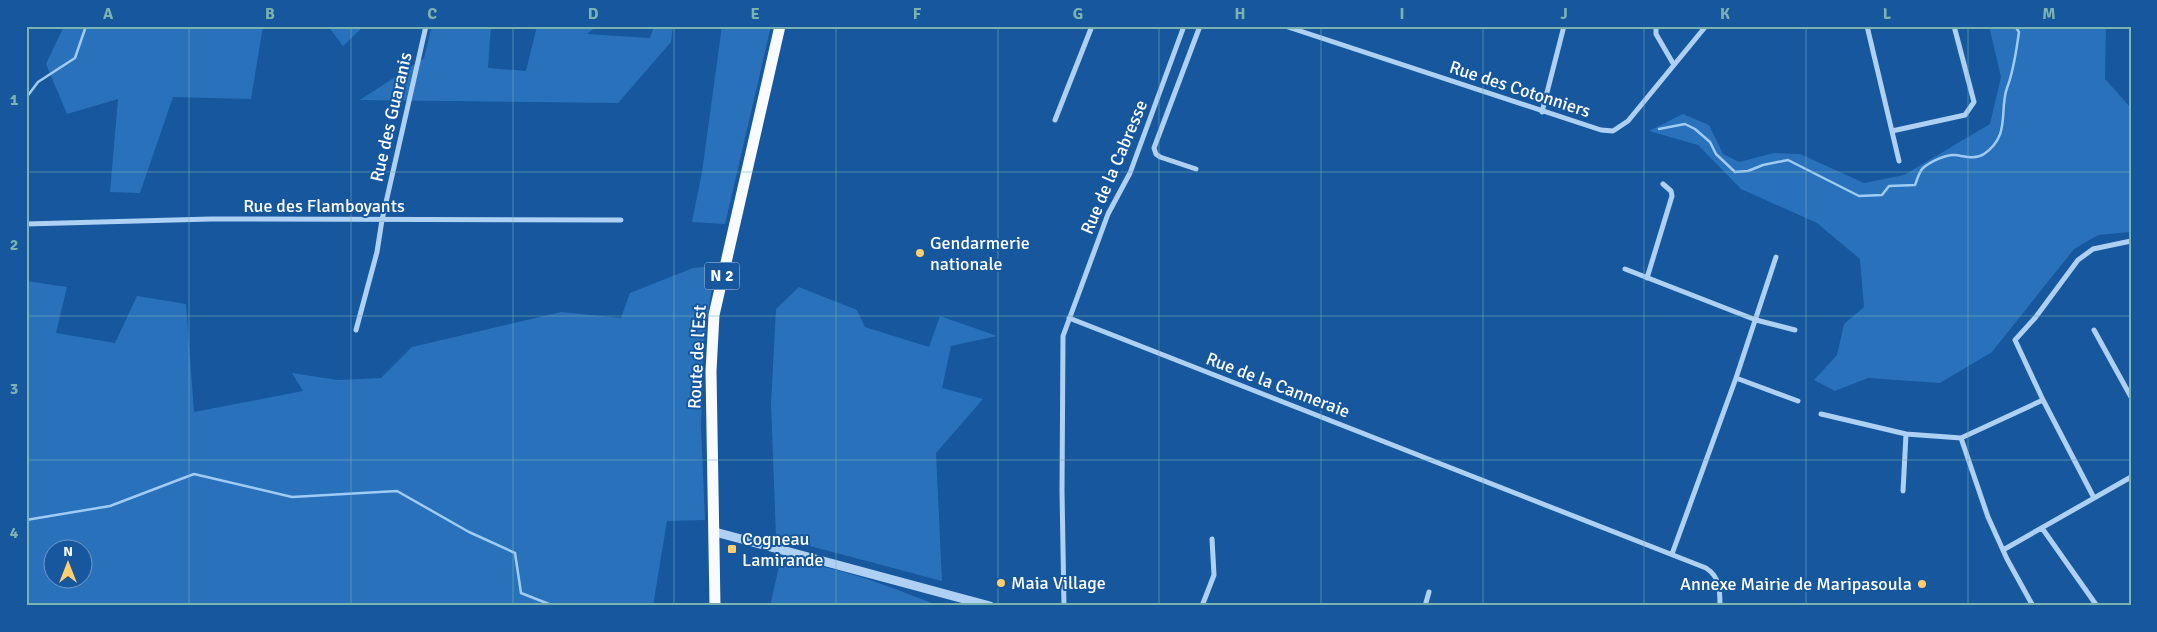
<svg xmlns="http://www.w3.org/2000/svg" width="2157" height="632" viewBox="0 0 2157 632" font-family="Signika,sans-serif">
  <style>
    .green { fill: #2972bb; fill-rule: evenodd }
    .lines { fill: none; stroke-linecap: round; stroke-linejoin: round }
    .stream { stroke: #9fcbf5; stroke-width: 2.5 }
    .minor { stroke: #add0f3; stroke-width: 5 }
    .tertiary { stroke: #add0f3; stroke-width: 9 }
    .primary { stroke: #f9fbff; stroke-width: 11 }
    .grid { fill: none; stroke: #7bb4af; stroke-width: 1; stroke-opacity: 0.55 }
    .poi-dot { fill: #ffce6f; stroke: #16579d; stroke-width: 2 }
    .labels { text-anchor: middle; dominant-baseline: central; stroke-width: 4; stroke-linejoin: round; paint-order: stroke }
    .shield { fill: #16579d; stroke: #b9cde2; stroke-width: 1 }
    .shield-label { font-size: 16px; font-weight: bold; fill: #fff }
    .street-label { font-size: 18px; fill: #fff; stroke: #16579d }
    .poi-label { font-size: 18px; fill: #fff; stroke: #16579d; text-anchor: start }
    .neatline { fill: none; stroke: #7bb4af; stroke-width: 2 }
    .grid-label { font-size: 16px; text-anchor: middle; font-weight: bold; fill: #7bb4af }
  </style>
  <rect width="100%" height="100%" fill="#16579d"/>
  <path class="green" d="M64,26H263L251,99L173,97L140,193L110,192L118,99L67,114L46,64Z
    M328,26H364L343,46Z
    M432,26H491L488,68L526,71L537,26H597L587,34L650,38L654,26H673L671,42L618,103L360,100L424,58Z
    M722,26H771L725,224L692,222L702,172Z
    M1989,26H2106L2105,79L2131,108V232L2098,235L2074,249L1992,352L1940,383L1868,378L1835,391L1814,380L1837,355L1844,324L1864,307L1860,259L1817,223L1741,189L1698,145L1649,131L1683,114L1709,125L1723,154L1739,162L1774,153L1800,154L1864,183L1904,175L1990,124L2001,77Z
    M715,266L704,342L701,425L705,520L667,521L653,606H26V281L67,287L56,333L115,343L137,296L186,304L194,412L303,391L292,373L338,380L381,378L412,347L561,312L621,318L630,293L693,268ZM52,550H82V580H52Z
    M799,287L857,310L865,327L929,347L940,316L997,336L951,346L942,388L983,399L936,453L942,581L776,537L771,404L776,309Z
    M780,562C835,563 889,587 940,606H770Z"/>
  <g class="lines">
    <path class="stream" d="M26,98L38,82L75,58L86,26
      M1659,129L1685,124L1695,129L1710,142L1716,154L1735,172L1748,171L1763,165L1788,160L1859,196L1882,195L1889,186L1915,185C1917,180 1919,172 1923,168C1930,162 1946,154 1955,155C1964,156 1975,160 1984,154C2011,136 1999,110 2007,88C2014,70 2016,52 2019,32L2015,26
      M26,520L110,506L194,474L292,497L397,491L469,532L515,553L521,593L554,606"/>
    <path class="minor" d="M1285,26L1601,130L1613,131L1628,121L1706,26
      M1656,26V34L1674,65
      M1867,26L1899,161
      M1542,112L1564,26
      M1055,120L1092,26
      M1892,131L1965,115L1974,102L1954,26
      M1196,169L1160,157L1156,154L1154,148L1200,26
      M26,224L211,219L621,220
      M1625,269L1756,320L1795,330
      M1647,278L1672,196L1671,191L1663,184
      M1069,318L1706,568C1720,577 1720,590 1720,606
      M356,330L377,252L382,220L426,26
      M2094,330L2131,397
      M1736,378L1798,401
      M1821,414L1906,434L1961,438
      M1961,438L1988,517L2007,559L2033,606
      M1961,438L2043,400
      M1903,491L1906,434
      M2093,496L2043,400L2015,340L2035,318L2078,260L2093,249L2131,241
      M2042,528L2097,606
      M2003,550L2131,477
      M1672,554L1736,378L1776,257
      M1064,606L1062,491L1063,336L1108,214L1130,173L1184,26
      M1202,606L1214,575L1212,539
      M1425,606L1429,592"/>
    <path class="tertiary" d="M715,532L990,606"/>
    <path class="primary" d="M715,606L711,371L714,315L780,26"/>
  </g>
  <path class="grid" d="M189,26V606M351,26V606M513,26V606M674,26V606M836,26V606M998,26V606M1159,26V606M1321,26V606M1483,26V606M1644,26V606M1806,26V606M1968,26V606M26,172H2131M26,316H2131M26,460H2131"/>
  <g class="poi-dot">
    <circle cx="920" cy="253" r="5"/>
    <rect x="727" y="544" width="10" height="10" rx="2.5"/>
    <circle cx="1001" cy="583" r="5"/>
    <circle cx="1922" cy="584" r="5"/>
  </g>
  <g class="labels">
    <rect class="shield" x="704.5" y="262.5" width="35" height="27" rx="4"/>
    <g class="shield-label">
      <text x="722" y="276">N 2</text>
    </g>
    <g class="street-label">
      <text transform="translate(1520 89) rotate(18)">Rue des Cotonniers</text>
      <text transform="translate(391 117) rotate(-77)">Rue des Guaranis</text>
      <text transform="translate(1114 167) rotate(-67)">Rue de la Cabresse</text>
      <text x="324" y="206">Rue des Flamboyants</text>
      <text transform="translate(697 357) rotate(-87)">Route de l'Est</text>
      <text transform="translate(1278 385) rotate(21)">Rue de la Canneraie</text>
    </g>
    <g class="poi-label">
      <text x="930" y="243">Gendarmerie<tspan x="930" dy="21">nationale</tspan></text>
      <text x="742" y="539">Cogneau<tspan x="742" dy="21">Lamirande</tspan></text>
      <text x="1011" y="583">Maia Village</text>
      <text x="1912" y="584" text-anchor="end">Annexe Mairie de Maripasoula</text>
    </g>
  </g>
  <rect width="2157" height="632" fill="none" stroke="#16579d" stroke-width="55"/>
  <g transform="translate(68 564)"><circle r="24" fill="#16579d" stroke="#739ac4"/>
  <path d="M0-4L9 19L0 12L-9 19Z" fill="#ffce6f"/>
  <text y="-8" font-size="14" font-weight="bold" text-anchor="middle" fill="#ffffff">N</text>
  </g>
  <rect x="28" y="28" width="2102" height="576" class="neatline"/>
  <g class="grid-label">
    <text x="108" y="19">A</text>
    <text x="270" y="19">B</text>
    <text x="432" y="19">C</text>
    <text x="593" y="19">D</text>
    <text x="755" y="19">E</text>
    <text x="917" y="19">F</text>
    <text x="1078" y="19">G</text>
    <text x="1240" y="19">H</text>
    <text x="1402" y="19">I</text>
    <text x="1564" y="19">J</text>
    <text x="1725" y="19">K</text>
    <text x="1887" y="19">L</text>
    <text x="2049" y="19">M</text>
    <text x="14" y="105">1</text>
    <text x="14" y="250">2</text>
    <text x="14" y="394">3</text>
    <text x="14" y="538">4</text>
  </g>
</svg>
